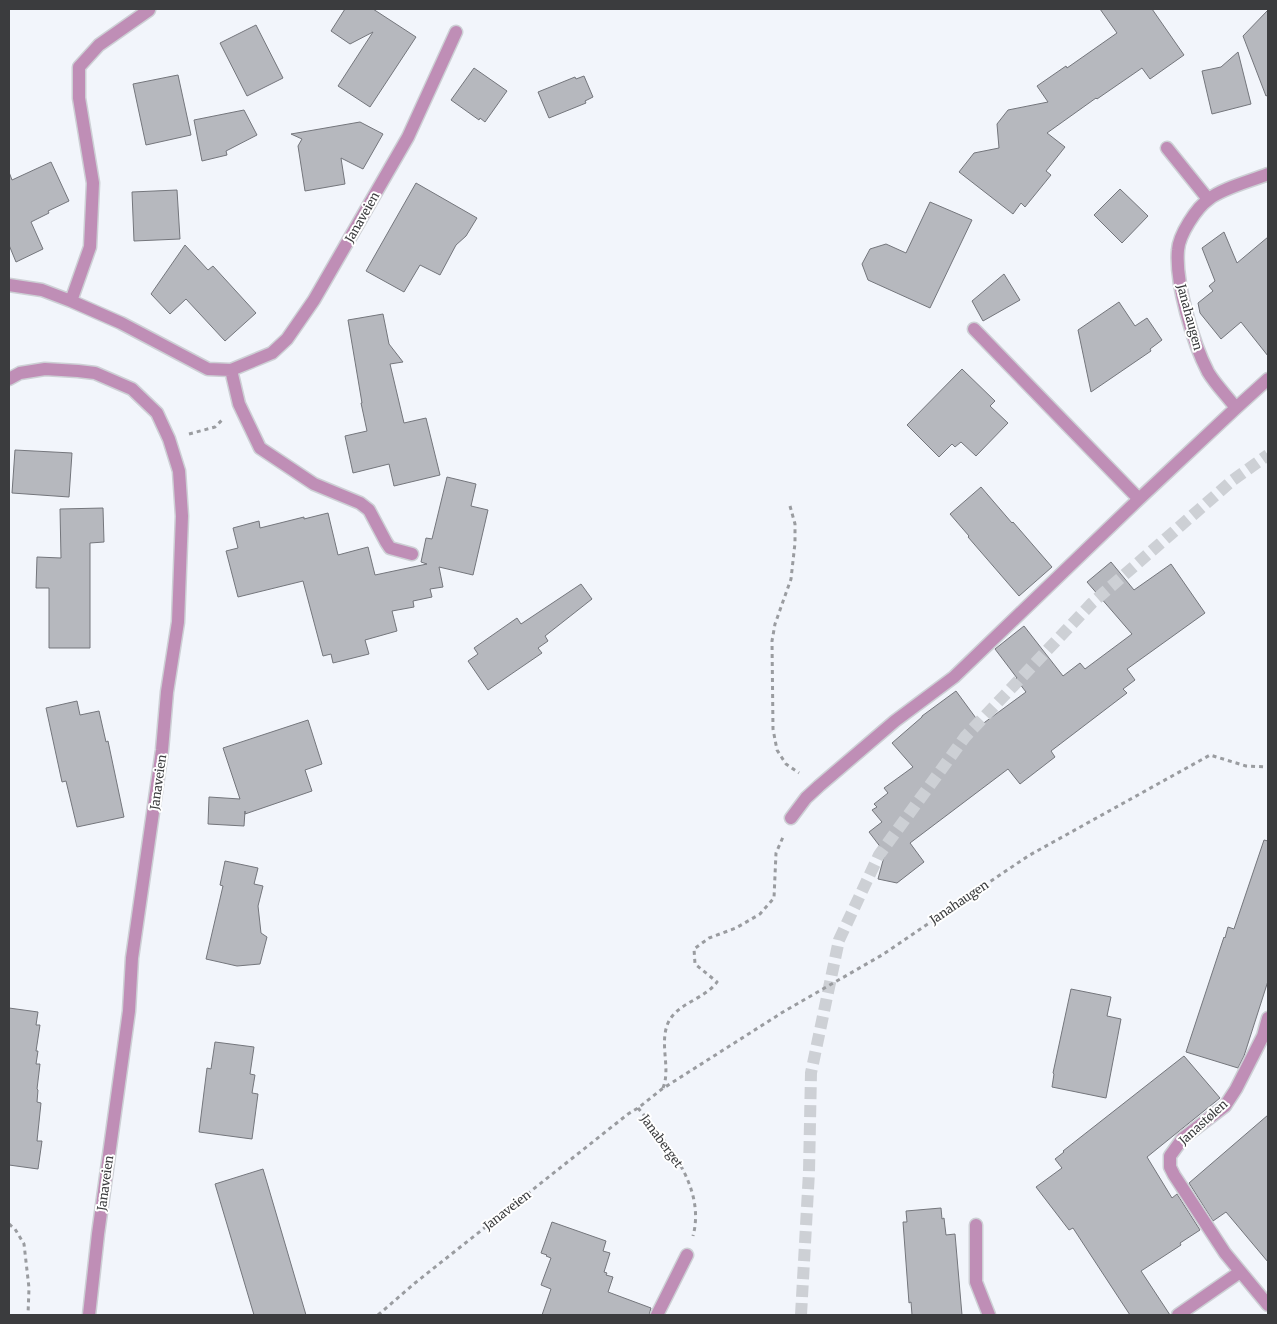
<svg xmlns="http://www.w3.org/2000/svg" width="1277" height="1324" viewBox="0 0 1277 1324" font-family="Merriweather,serif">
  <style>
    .building { fill: #b6b8be; stroke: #74767c }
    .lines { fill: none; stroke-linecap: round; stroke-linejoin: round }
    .minor-tunnel { stroke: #cdd0d5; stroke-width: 12; stroke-dasharray: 12 6; stroke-linecap: butt }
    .minor-casing { stroke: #cdd0d5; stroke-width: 15 }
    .path { stroke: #9a9ca0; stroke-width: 3; stroke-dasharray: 4 4; stroke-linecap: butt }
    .minor { stroke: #bf8eb6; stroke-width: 12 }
    .labels { text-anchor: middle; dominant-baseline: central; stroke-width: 4; stroke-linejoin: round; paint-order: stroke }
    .street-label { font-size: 12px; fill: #3b3c3e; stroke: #fff }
  </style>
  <rect width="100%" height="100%" fill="#f2f5fb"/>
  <path class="building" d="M345,9H373L416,37L370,107L338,86L373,32L350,44L331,31Z
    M1100,9H1152L1184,55L1150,79L1142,68L1097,99L1096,98L1047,133L1065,147L1046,171L1051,175L1025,207L1021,203L1013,214L959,172L974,153L999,148L997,124L1008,110L1048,102L1037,86L1066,66L1067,68L1117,33Z
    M1268,10V95L1266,96L1243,36Z
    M256,25L283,78L247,96L220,43Z
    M1238,52L1251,104L1212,114L1202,71L1221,67Z
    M474,68L507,91L485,122L480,118L479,120L451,100Z
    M178,75L191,135L146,145L133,84Z
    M584,76L593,97L585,101L586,103L549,118L538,92L575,77L576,79Z
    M244,110L257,135L226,151L227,155L202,161L194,120Z
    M360,122L383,134L363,169L341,158L345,184L305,191L298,146L302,139L291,134Z
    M51,162L69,201L48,211L49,213L31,222L43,249L16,262L9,245V172L12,180Z
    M416,183L477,218L466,236L456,245L440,275L420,265L404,292L366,271Z
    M1120,189L1148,216L1122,243L1094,215Z
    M177,190L180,239L134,241L132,192Z
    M930,202L972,220L930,308L868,280L862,264L870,249L886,244L906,253Z
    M1224,232L1237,263L1268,237V356L1241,322L1221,339L1200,313L1198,303L1213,291L1209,286L1215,281L1202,248Z
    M185,245L208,270L213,266L256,313L225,341L186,299L170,314L151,294Z
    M1004,274L1020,300L983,321L972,301Z
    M1119,302L1135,326L1147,318L1162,340L1150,349L1151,351L1091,392L1078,330Z
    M383,314L389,344L403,362L390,364L404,423L426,418L440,475L394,486L389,464L353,473L345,436L367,431L361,403H362L348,320Z
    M962,369L995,401L990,406L1008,423L976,456L961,442L955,447L952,444L939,457L907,425Z
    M15,450L72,453L69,497L12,493Z
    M447,477L476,484L471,506L488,510L473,575L439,567L443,587L430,589L432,597L413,601L414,607L392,611L397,631L365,640L369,654L333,663L331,654L323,656L303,581L238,597L226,551L238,548L233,528L259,521L260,528L304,517V519L328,513L338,555L368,547L375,575L427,564L421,562L426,538L432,539Z
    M981,487L1012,523L1013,522L1052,567L1019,596L968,537L969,536L950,514Z
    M103,508L104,542L90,543V648H49V588H36L37,557L61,558L60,509Z
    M1111,562L1134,590L1171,564L1205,613L1127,669L1135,680L1123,689L1127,693L1051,751L1055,757L1020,784L1008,769L910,843L924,862L897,883L878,879L885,853L869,832L882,822L872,810L877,807L874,804L888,793L884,788L913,767L892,743L922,717V716L956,691L981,725L1026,692L1016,679L1017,678L995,649L1024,626L1063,676L1080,663L1085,669L1132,634L1087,582Z
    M581,584L592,599L545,636L548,641L538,648L542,653L488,690L468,661L478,654L474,648L517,618L521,624Z
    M77,701L80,715L99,711L106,742L108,741L124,817L77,827L66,781L62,782L46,708Z
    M308,720L322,764L305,770L312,791L245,814V811L244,826L208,824L209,797L240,799L223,748Z
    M1264,840L1268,841V981L1244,1056L1238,1068L1186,1052L1224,937L1225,938L1228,927L1234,929Z
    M225,861L258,868L254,884L263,886L258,906L261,933L267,937L260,964L237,966L206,959L223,886L220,885Z
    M1071,989L1111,997L1107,1016L1121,1019L1106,1098L1052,1087L1054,1074L1053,1073Z
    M9,1008L38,1012L36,1025H40L36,1051H38L36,1064H40L37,1089L38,1090L37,1102L41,1103L37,1141H42L38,1169L9,1165Z
    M215,1042L254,1047L250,1074L255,1075L252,1093L258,1094L252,1139L199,1132L207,1068L211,1069Z
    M1184,1056L1220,1098L1147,1157L1172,1198L1177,1194L1200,1230L1180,1243L1181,1245L1141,1271L1170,1315H1130L1073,1228L1069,1230L1036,1187L1062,1168L1055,1159L1064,1152L1063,1151Z
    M1268,1115V1262L1226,1212L1213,1221L1189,1183Z
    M263,1169L306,1315H254L215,1184Z
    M941,1208L942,1219L944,1218L946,1235L955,1234L962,1315H912L911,1302L909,1303L903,1222H907L906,1211Z
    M552,1222L606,1241L603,1251L610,1253L604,1272L607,1273L606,1275L613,1277L608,1292L651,1308L649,1315H542L551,1289L541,1285L551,1258L546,1256L547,1255L541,1253Z"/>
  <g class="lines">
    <path class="minor-tunnel" d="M801,1315L809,1172L811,1073L839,940L879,855L965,737L1092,603L1233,480L1268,455"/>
    <defs>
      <path id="minor" d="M1167,148L1208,199
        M9,285L42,290L71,301L121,323L208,369L231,370L272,353L287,339L314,300L408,137L456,32
        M71,301L90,247L93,183L79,98V67L99,45L149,10
        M974,329L1139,499
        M231,370L239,404L260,448L314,484L360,503L369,510L386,542L390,548L412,554
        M9,379L20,373L45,369L78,371L95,373L132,389L157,413L169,439L179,471L182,516L178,622L167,692L162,750L132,958L129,1011L98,1234L89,1315
        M1236,408C1227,396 1215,384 1208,372C1193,343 1175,283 1178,250C1179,235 1196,208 1209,199C1223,188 1251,181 1268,174
        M791,818L806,798L819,786L895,721L954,677L1139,499L1236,408L1268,379
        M1268,1018L1263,1036L1236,1089L1225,1106L1183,1138L1170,1156V1167L1174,1175L1225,1253L1268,1305
        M976,1225V1282L989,1315
        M657,1315L687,1255
        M1178,1315L1240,1272"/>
    </defs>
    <use href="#minor" class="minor-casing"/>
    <path class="path" d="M189,434L215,427L222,420
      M790,506L795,524V543L791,579L775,624L772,641L773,729L777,750L786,764L799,773
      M663,1088C671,1068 659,1044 668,1023C677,1003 705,999 717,982L695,964L694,949L709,938L736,928L760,914L774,898L776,853L783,837
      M638,1108C667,1143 706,1187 693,1236
      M9,1224L15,1229L24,1244L29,1288L28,1315
      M378,1315L415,1283L628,1114L638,1108L662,1089L783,1012L882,955L1028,856L1210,755L1246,766L1268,767"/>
    <use href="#minor" class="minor"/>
  </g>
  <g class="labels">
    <g class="street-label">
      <text transform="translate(362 217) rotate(-60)">Janaveien</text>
      <text transform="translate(1190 317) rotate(75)">Janahaugen</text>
      <text transform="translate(158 782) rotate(-82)">Janaveien</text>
      <text transform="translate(959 902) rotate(-34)">Janahaugen</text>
      <text transform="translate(1203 1122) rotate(-42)">Janastølen</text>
      <text transform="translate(662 1141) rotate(54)">Janaberget</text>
      <text transform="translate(105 1183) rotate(-82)">Janaveien</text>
      <text transform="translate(507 1210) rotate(-38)">Janaveien</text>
    </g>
  </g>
  <rect width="1277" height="1324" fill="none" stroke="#3b3c3e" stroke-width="20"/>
</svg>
